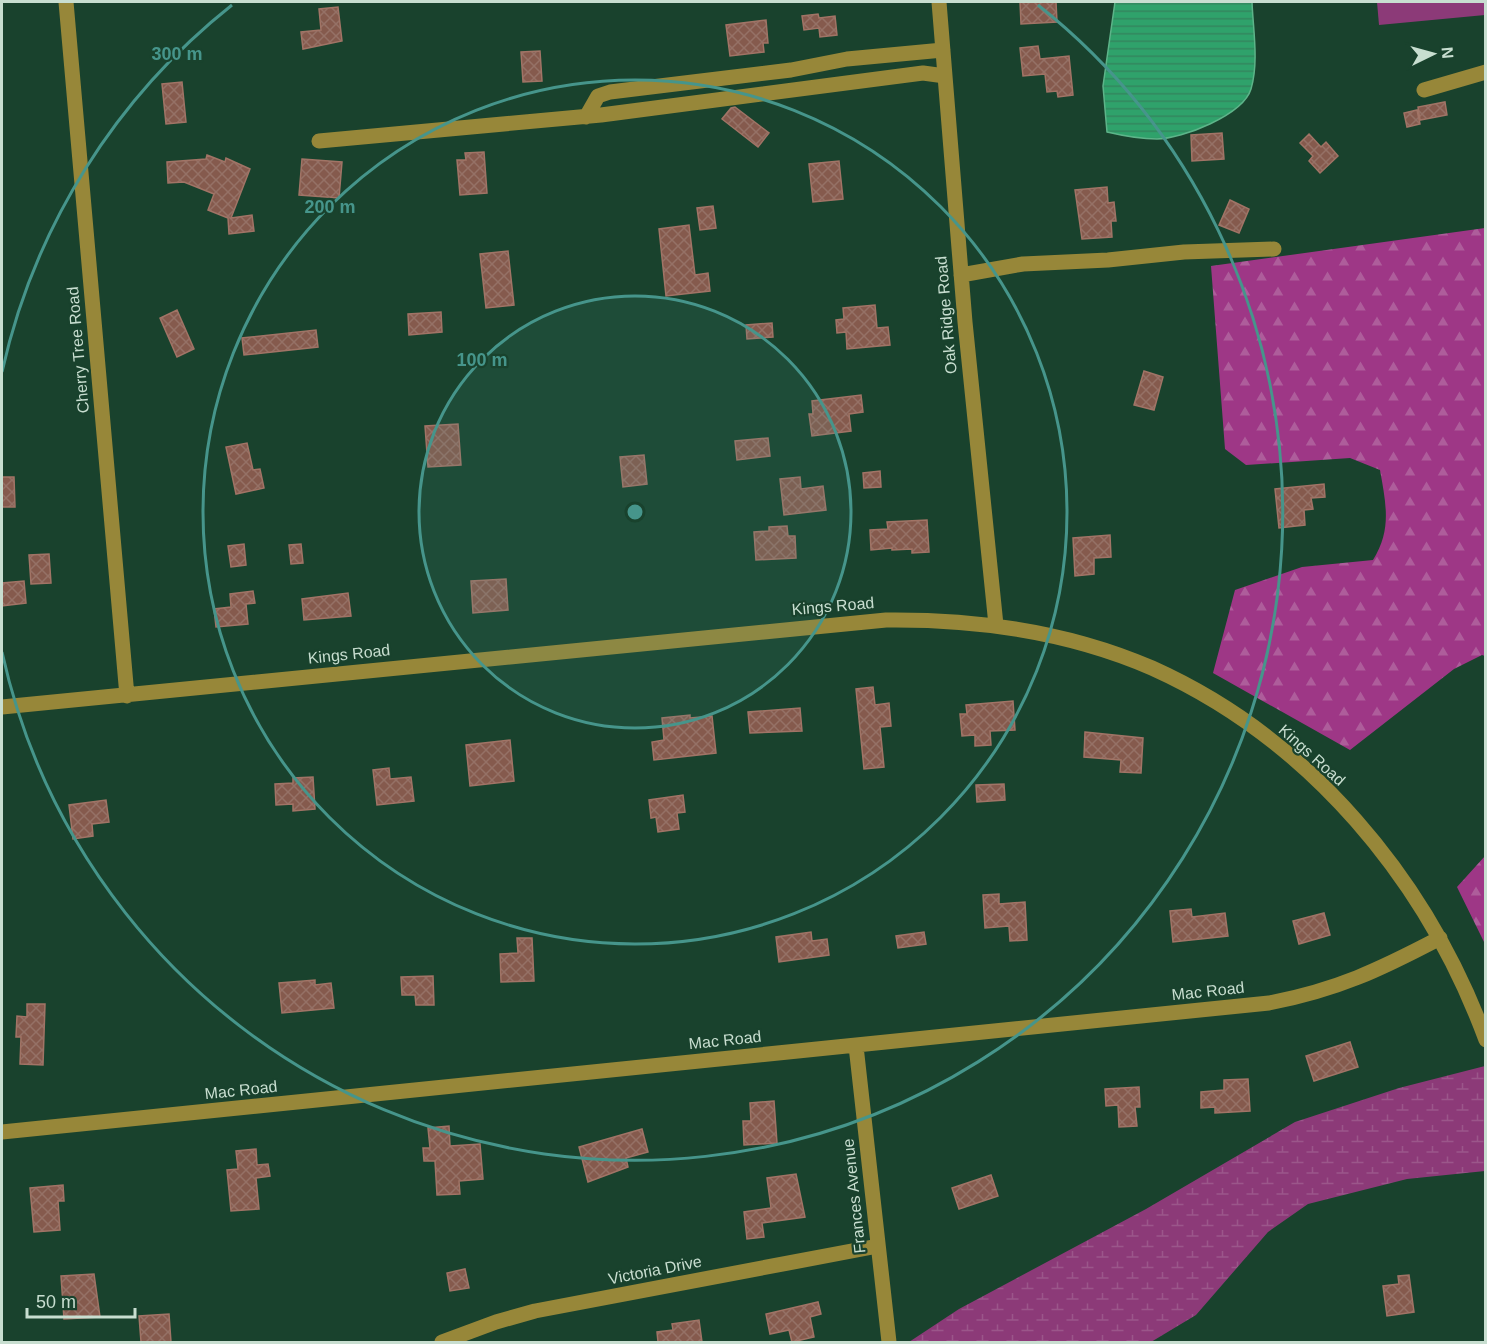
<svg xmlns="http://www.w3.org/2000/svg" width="1487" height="1344" viewBox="0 0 1487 1344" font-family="Helvetica,sans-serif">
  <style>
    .grass { fill: #8c3a78 }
    .forest { fill: url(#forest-firs) }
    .wetland { fill: url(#wetland-marsh) }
    .water { fill: url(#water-rules); stroke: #5db489; stroke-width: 1.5 }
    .building { fill: url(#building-cross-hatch); stroke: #a17466; stroke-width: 1.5 }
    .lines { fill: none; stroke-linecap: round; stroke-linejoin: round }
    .minor { stroke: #978739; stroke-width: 15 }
    .ring { fill: none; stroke: #46958b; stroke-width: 3 }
    .labels { text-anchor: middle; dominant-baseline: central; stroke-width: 4.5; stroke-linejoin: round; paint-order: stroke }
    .street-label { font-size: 16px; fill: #c8ded0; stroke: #19422d }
    .centre { fill: #46958b; stroke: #19422d; stroke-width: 3 }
    .ring-label { font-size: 18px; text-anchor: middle; font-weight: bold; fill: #46958b; stroke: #19422d; stroke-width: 4.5; stroke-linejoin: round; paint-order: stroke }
  </style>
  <defs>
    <pattern id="forest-firs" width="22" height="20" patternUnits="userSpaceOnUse" patternTransform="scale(1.5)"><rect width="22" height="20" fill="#9e3786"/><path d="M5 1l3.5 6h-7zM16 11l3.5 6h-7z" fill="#ae5d9b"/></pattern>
    <pattern id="wetland-marsh" width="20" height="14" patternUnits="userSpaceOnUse" patternTransform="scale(1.5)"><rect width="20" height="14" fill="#8c3a78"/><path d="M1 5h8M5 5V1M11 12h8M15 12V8" fill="none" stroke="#9b568a"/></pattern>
    <pattern id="water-rules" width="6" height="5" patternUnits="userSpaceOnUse" patternTransform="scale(1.5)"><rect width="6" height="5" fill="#2fa26b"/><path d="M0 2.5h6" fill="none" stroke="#33865e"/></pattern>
    <pattern id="building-cross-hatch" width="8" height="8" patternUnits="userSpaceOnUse" patternTransform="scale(1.5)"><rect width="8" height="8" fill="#855a4d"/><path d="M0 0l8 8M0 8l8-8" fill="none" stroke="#957166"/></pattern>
  </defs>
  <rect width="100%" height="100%" fill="#19422d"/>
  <path class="grass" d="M1377,2H1485V15L1379,25Z"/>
  <path class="forest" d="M1485,228V656L1482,655L1454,669L1350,750L1213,673L1235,590L1302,567L1373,560C1392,530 1386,504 1380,470L1350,458L1246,465L1225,449L1211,266Z
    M1485,856V944L1457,887Z"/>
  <path class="wetland" d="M1485,1066V1171L1407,1179L1308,1204L1268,1232L1196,1315L1151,1342H909L959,1309L1146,1209L1295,1122L1399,1088Z"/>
  <path class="water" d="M1115,2H1252C1253,29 1259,62 1251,89C1243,115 1182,139 1157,139C1139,139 1124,136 1107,132L1103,86Z"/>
  <path class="building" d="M1020,2H1056L1057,22L1021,24Z
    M338,7L342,41L303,49L301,32L321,30L319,9Z
    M818,14L819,18L835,16L837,35L820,37L819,28L804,30L802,16Z
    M766,20L768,43H763L764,52L730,56L726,25Z
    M1038,46L1040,59L1069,56L1073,95L1058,97L1057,91L1047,92L1045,74L1023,76L1020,48Z
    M540,51L542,81L523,82L521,52Z
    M182,82L186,122L166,124L162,84Z
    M1445,102L1447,115L1420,120L1418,107Z
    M735,107L769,133L758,147L722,119L731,108Z
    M1417,110L1420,124L1407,127L1404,113Z
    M1222,133L1224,159L1192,161L1191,135Z
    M1309,134L1321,147L1326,142L1338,156L1320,173L1309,161L1313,156L1300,143Z
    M484,152L487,193L460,195L457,160H466L465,153Z
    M207,155L225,162L226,158L250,169L231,218L252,215L254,231L229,234L228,218L208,210L214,194L184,182L168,183L167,162L206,159Z
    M302,159L342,162L339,198L299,195Z
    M839,161L843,199L813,202L809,164Z
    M1107,187L1108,203L1114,202L1116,221H1111L1112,237L1082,239L1075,190Z
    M1230,200L1249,209L1239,233L1219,225Z
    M713,206L716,228L700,230L697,208Z
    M689,225L695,275L708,273L710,291L666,296L659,229Z
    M508,251L514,305L486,308L480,254Z
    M875,305L877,328L888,327L890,345L847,349L846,332L837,333L836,320L844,319L843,308Z
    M177,310L194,349L177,357L160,318Z
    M441,312L442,332L409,335L408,314Z
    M772,323L773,337L747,339L746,325Z
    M316,330L318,347L244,355L242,338Z
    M1144,371L1163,377L1154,410L1134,405Z
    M861,395L863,412L849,414L851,431L812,436L809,414H813L812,401Z
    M458,424L461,465L428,467L425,426Z
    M768,438L770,456L737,460L735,441Z
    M247,443L253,470L260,469L264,488L236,494L226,447Z
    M644,455L647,484L623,487L620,457Z
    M880,471L881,487L864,488L863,473Z
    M2,477H14L15,507H2Z
    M800,477L801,489L823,486L826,510L784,515L780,479Z
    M1324,484L1325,497L1311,498L1313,509L1304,510L1305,525L1279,528L1275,489Z
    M927,520L929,552L912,553V549L892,550V548L871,550L870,530L888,529L887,522Z
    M787,526L788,536H795L796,558L756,560L754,532L769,531V527Z
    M1110,535L1111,557L1094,558V574L1075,576L1073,538Z
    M244,544L246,565L231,567L228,546Z
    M301,544L303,563L291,564L289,545Z
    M49,554L51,583L31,584L29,555Z
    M506,579L508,610L473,613L471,581Z
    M24,581L26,603L2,606V583Z
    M253,591L255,603L246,604L248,624L216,627L214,609L231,607L230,594Z
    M348,593L351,616L304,620L302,599Z
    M873,687L875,705L889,703L891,726L880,727L884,767L864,769L856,689Z
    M1013,701L1015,730L990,731L991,745L975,746V735L962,736L960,714H967L966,705Z
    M800,708L802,731L750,733L748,712Z
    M690,715V718L712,716L716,753L654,760L652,742L664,740L662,718Z
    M1085,732L1143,738L1141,773L1120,772L1121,760L1084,757Z
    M510,740L514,781L470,786L466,745Z
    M389,768L390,779L411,777L414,801L377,805L373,770Z
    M313,777L315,809L293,811V804L276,805L275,784L293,783V778Z
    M1004,784L1005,800L977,802L976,785Z
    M683,795L685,812L677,813L679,829L658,832L656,817L651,818L649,800Z
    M106,800L109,822L92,824L93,836L73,839L69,805Z
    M999,894V904L1025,902L1027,940L1010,941L1009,926L985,928L983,895Z
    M1191,909L1192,917L1225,913L1228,936L1173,942L1170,911Z
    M1324,913L1330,935L1299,944L1293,921Z
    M811,932L812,941L827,939L829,955L779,962L776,937Z
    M924,932L926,944L898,948L896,936Z
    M517,938H532L534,981L501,982L500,954L518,953Z
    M433,976L434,1005H416L415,995H402L401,977Z
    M315,980V985L331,983L334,1008L282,1013L279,983Z
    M27,1004H45L43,1065L20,1064L21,1037H16L17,1016L27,1017Z
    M1350,1042L1358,1067L1314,1081L1306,1056Z
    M1248,1079L1250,1111L1215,1113V1107L1201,1108V1092L1224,1090V1080Z
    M1139,1087L1140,1107H1135L1137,1126L1119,1127L1118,1105L1106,1106L1105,1089Z
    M774,1101L777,1143L744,1145L743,1121H751L750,1103Z
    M449,1126L450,1146L480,1144L483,1179L459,1181L460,1194L437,1195L435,1161H424L423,1148H430L428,1128Z
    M642,1129L648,1152L626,1158L628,1167L588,1182L579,1147Z
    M256,1149L257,1165L268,1164L270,1176L256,1178L259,1209L231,1211L227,1170L238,1169L236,1151Z
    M796,1174L805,1217L762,1223L764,1237L747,1239L744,1212L771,1208L767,1178Z
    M991,1175L998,1196L959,1209L952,1188Z
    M63,1185L64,1201H58L60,1230L34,1232L30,1188Z
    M465,1269L469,1288L450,1291L447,1273Z
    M94,1274L100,1317L64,1319L61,1276Z
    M1409,1275L1414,1312L1387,1316L1383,1286L1399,1284L1398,1276Z
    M818,1302L821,1314L810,1317L814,1337L792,1342L789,1330L770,1334L766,1314Z
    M169,1314L171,1342H141L139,1316Z
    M699,1320L702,1342H658L657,1332L673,1330L672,1324Z"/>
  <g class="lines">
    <path class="minor" d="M66,2L127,696
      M939,2L965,322L996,625
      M1424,90L1486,72
      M586,117L598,96L610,92L791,70L847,59L943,50
      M319,141L601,115L923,73L945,76
      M961,275L1023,264L1108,260L1184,252L1274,249
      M2,707L886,620C975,619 1069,632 1152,668C1310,739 1427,880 1486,1040
      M856,1046L889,1342
      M2,1132L1269,1003C1337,990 1379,970 1440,938
      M442,1342L496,1322L535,1311L878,1246"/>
  </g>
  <circle cx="635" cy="512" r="216" fill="#46958b" fill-opacity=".12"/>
  <g class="ring">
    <circle cx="635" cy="512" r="216"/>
    <circle cx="635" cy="512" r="432"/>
    <path d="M2 372A648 648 0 0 1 232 5M1038 5A648 648 0 1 1 2 652"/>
  </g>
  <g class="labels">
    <g class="street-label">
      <text transform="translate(946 315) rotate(-95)">Oak Ridge Road</text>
      <text transform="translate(78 350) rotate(-95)">Cherry Tree Road</text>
      <text transform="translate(833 606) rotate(-5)">Kings Road</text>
      <text transform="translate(349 654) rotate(-6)">Kings Road</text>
      <text transform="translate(1312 755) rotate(42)">Kings Road</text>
      <text transform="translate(1208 991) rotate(-6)">Mac Road</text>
      <text transform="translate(725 1040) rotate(-6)">Mac Road</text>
      <text transform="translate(241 1090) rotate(-6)">Mac Road</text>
      <text transform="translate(854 1196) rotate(-96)">Frances Avenue</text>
      <text transform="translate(655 1270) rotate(-11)">Victoria Drive</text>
    </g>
  </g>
  <circle cx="635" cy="512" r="9" class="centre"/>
  <g class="ring-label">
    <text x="177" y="60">300 m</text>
    <text x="330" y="213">200 m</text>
    <text x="482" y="366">100 m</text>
  </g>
  <rect width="1487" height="1344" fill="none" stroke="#c8ded0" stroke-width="6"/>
  <g transform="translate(1433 54) rotate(85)" stroke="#19422d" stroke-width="4.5" paint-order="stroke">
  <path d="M0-4.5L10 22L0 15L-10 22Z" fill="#c8ded0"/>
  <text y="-9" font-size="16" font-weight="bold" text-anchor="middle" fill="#c8ded0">N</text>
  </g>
  <path d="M27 1308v9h108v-9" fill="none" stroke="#c8ded0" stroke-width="3"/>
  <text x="36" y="1308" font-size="18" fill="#c8ded0" stroke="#19422d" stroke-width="4.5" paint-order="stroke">50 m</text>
</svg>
